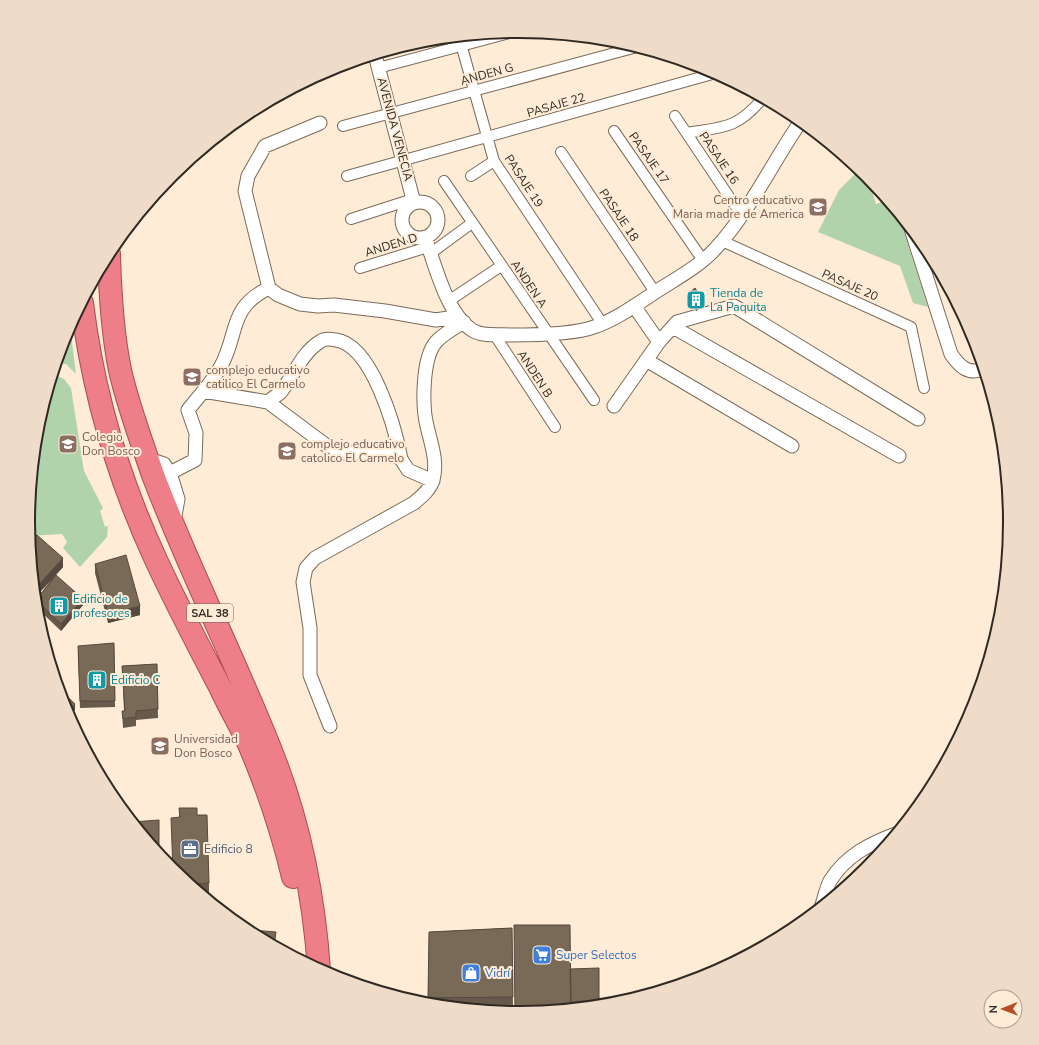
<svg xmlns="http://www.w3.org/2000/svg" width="1039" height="1045" viewBox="0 0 1039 1045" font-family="'Nunito Sans',sans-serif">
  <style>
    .green { fill: #b1d3ab }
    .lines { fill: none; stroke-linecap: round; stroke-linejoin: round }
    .pedestrian-casing { stroke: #7a6b58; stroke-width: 12 }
    .minor-casing { stroke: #7a6b58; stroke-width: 15 }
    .trunk-casing { stroke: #a94b51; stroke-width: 24 }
    .pedestrian { stroke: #fff; stroke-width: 10 }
    .minor { stroke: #fff; stroke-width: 13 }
    .trunk { stroke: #ee7e88; stroke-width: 22 }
    .wall { fill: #685a4b }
    .shaded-wall { fill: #554a3d }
    .building { fill: #796957; stroke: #554a3d }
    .labels { text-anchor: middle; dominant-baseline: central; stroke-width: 4; stroke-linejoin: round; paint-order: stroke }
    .shield { fill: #feecd7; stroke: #6e6458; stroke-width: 1 }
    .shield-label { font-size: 11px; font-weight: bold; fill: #302a22 }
    .street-label { font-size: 12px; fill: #302a22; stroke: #feecd7 }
    .education-label { font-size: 12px; fill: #785e54; stroke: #feecd7; text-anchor: start }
    .culture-label { font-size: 12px; fill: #0d838f; stroke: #feecd7; text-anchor: start }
    .service-label { font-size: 12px; fill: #4e5e75; stroke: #feecd7; text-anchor: start }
    .shop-label { font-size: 12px; fill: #366cbe; stroke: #feecd7; text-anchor: start }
    .rim { fill: none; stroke: #302a22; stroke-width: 2 }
  </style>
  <rect width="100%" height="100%" fill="#feecd7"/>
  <path class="green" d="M860,169L872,181L869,182L876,204L888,200L898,213L928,307L913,303L900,266L818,232L839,190Z
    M70,326L76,374L66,364L57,363Z
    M53,374L64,379L71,388L84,471L103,508L100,511L105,527L108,526L107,537L80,567L63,548L67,542L62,534L29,536L28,522L37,426Z"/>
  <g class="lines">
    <defs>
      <path id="pedestrian" d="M459,37L494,161L602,323
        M378,68L517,31
        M675,116L742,216
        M343,126L637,47
        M614,131L702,259
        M687,133C724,127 737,129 763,98
        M561,152L655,292
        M347,176L716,73
        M471,176L494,161
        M444,181L594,400
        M351,219L413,199
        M722,241L911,327L924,388
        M431,253L472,223
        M360,268L428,247
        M450,300L501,266
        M494,334L555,427"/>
      <path id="minor" d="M375,55L414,203
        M320,123L265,146L248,176L245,191L269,288L278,295L300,304L318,306L334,305L385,311L436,320L448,318L456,326
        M402 220a18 18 0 1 1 36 0a18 18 0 1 1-36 0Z
        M911,229L951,354C960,367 968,375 984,369
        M425,237C435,264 446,313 472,330C483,337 498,334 510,335C531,335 575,334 594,327C617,319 637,304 657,291C677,278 700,266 716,248C750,211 772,163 801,121
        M634,306L659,342
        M673,327L899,456
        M646,360L792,446
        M203,391L268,402L331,449L344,453H391L401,459L408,470L433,481
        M268,402C271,399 276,396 280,393C294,376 301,353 321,341C325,338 331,339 336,340C372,345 395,427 401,459
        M614,406L659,342L677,322L734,306L918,419
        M148,459L164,464L170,473L178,499L174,521
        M170,473L195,460L196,433L188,410C199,396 213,381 221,366C239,333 228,308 269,288
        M330,726L310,675V628L303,582L306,568L315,558L414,503C421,497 430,490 433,480C438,461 431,444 427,426C422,406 422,358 436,342C443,334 454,328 464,322
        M821,908C824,899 826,889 830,881C846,855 871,843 898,833"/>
      <path id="trunk" d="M109,254C110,293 112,331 120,370C128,406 141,440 153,475C189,570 236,661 273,756C300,825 314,897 319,970
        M82,303C93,393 118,478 156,560C176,603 198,645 220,687C229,706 239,724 248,742C267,786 282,831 293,877"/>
    </defs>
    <use href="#pedestrian" class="pedestrian-casing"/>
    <use href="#minor" class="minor-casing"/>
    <use href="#trunk" class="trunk-casing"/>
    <use href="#pedestrian" class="pedestrian"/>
    <use href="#minor" class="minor"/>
    <use href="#trunk" class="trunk"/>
  </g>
  <path class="wall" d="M689,293L705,305L696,311L689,295Z
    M30,543L63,567L56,575L83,605L61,631L36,607V599L52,580L35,597Z
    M95,564L140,615L108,623L95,573Z
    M114,643L115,707L80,708L78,652Z
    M157,664L158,718L136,720V726L123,728L122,711H124L122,666Z
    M179,808L197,815L209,883V892L200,893L173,871L179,817Z
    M512,928L513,1006L450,1007L428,1005L429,932Z"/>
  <path class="shaded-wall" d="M705,303V305L696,311V308Z
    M63,558V567L35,597V589Z
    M83,599V605L61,631V624Z
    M140,606V615L108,623V614Z
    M75,704V710L69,718L67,714Z"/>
  <path class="building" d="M695,288L705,303L696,308L689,293Z
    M37,535L63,558L35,589L30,543Z
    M126,555L140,606L108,614L95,564Z
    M56,575L83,599L61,624L36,600Z
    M114,643L115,701H80L78,646Z
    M157,664L158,709L136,711V717L123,719L122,711H125L122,666Z
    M59,689L75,704L67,714L65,710Z
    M179,808H197V815H207L209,883L190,884L173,871L171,818L180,817Z
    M159,820V854L132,822Z
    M237,923H247L248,932L246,931Z
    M514,925H570L571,1009L519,1014H515Z
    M512,928L513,997L428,998L429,932Z
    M252,930L276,932L274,946L252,934Z
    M599,968V1006L571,1009L570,969Z"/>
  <defs>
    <symbol id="school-square" viewBox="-11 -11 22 22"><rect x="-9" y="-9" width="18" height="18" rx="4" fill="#8d6e63" stroke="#feecd7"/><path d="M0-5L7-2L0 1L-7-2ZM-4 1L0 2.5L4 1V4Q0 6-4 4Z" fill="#fff"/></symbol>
    <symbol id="building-square" viewBox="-11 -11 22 22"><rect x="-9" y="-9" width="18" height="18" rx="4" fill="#0f9aa8" stroke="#feecd7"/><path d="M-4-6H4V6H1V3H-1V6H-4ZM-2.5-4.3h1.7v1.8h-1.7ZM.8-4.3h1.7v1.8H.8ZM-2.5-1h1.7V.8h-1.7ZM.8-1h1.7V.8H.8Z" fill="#fff"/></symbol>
    <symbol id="university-square" viewBox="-11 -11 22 22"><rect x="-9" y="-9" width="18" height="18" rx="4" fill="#8d6e63" stroke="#feecd7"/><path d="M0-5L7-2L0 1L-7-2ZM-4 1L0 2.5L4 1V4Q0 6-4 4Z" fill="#fff"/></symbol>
    <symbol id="office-square" viewBox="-11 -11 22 22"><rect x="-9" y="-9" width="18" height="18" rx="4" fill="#5c6f8a" stroke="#feecd7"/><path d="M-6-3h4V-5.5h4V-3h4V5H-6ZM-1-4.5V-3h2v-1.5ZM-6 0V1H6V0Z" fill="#fff"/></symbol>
    <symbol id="supermarket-square" viewBox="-11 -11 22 22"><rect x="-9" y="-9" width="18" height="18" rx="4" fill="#3f7fe0" stroke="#feecd7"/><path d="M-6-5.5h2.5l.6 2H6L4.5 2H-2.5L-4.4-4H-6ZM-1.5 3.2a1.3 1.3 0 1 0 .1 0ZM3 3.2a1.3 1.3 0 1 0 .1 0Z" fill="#fff"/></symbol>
    <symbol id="shop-square" viewBox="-11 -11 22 22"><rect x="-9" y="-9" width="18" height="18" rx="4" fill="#3f7fe0" stroke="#feecd7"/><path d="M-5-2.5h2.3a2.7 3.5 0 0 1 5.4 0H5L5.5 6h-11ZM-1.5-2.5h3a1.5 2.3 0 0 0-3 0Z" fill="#fff"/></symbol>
  </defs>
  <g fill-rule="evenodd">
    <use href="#school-square" x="807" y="196" width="22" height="22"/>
    <use href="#building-square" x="685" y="289" width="22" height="22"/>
    <use href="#school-square" x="181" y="366" width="22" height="22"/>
    <use href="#school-square" x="57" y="433" width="22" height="22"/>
    <use href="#school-square" x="276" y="440" width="22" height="22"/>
    <use href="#building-square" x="48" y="595" width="22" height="22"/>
    <use href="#building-square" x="86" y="669" width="22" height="22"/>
    <use href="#university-square" x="149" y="735" width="22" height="22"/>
    <use href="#office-square" x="179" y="838" width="22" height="22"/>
    <use href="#supermarket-square" x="531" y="944" width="22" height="22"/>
    <use href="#shop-square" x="460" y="962" width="22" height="22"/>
  </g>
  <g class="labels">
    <rect class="shield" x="187" y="604" width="46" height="18" rx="3"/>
    <g class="shield-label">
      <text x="210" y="613">SAL 38</text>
    </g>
    <g class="street-label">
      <text transform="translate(487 74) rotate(-15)">ANDEN G</text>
      <text transform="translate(556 105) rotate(-16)">PASAJE 22</text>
      <text transform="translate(395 129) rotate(75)">AVENIDA VENECIA</text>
      <text transform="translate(649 158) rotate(55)">PASAJE 17</text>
      <text transform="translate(719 158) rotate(56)">PASAJE 16</text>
      <text transform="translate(524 181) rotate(57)">PASAJE 19</text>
      <text transform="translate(619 215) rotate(56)">PASAJE 18</text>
      <text transform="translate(391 245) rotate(-17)">ANDEN D</text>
      <text transform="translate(529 284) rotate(56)">ANDEN A</text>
      <text transform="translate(850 285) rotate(24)">PASAJE 20</text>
      <text transform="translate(535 374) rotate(57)">ANDEN B</text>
    </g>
    <g class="education-label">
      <text x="804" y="200" text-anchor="end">Centro educativo<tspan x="804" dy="14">Maria madre de America</tspan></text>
      <text x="206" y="370">complejo educativo<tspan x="206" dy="14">catilico El Carmelo</tspan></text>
      <text x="82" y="437">Colegio<tspan x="82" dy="14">Don Bosco</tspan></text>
      <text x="301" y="444">complejo educativo<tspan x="301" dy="14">catolico El Carmelo</tspan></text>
      <text x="174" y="739">Universidad<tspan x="174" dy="14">Don Bosco</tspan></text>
    </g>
    <g class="culture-label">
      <text x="710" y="293">Tienda de<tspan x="710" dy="14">La Paquita</tspan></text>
      <text x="73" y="599">Edificio de<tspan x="73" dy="14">profesores</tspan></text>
      <text x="111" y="680">Edificio C</text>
    </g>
    <g class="service-label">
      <text x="204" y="849">Edificio 8</text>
    </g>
    <g class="shop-label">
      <text x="556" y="955">Super Selectos</text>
      <text x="485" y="973">Vidrí</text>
    </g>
  </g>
  <path d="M0 0H1039V1045H0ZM35 522a484 484 0 1 1 968 0a484 484 0 1 1-968 0Z" fill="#eedcc9" fill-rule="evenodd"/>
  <path class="rim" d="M35 522a484 484 0 1 1 968 0a484 484 0 1 1-968 0Z"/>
  <g transform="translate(1003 1009) rotate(269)"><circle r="19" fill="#feecd7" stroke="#ac9e8f"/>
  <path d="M0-3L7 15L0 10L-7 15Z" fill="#b44e24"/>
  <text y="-6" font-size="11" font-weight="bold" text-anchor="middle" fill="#302a22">N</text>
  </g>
</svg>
